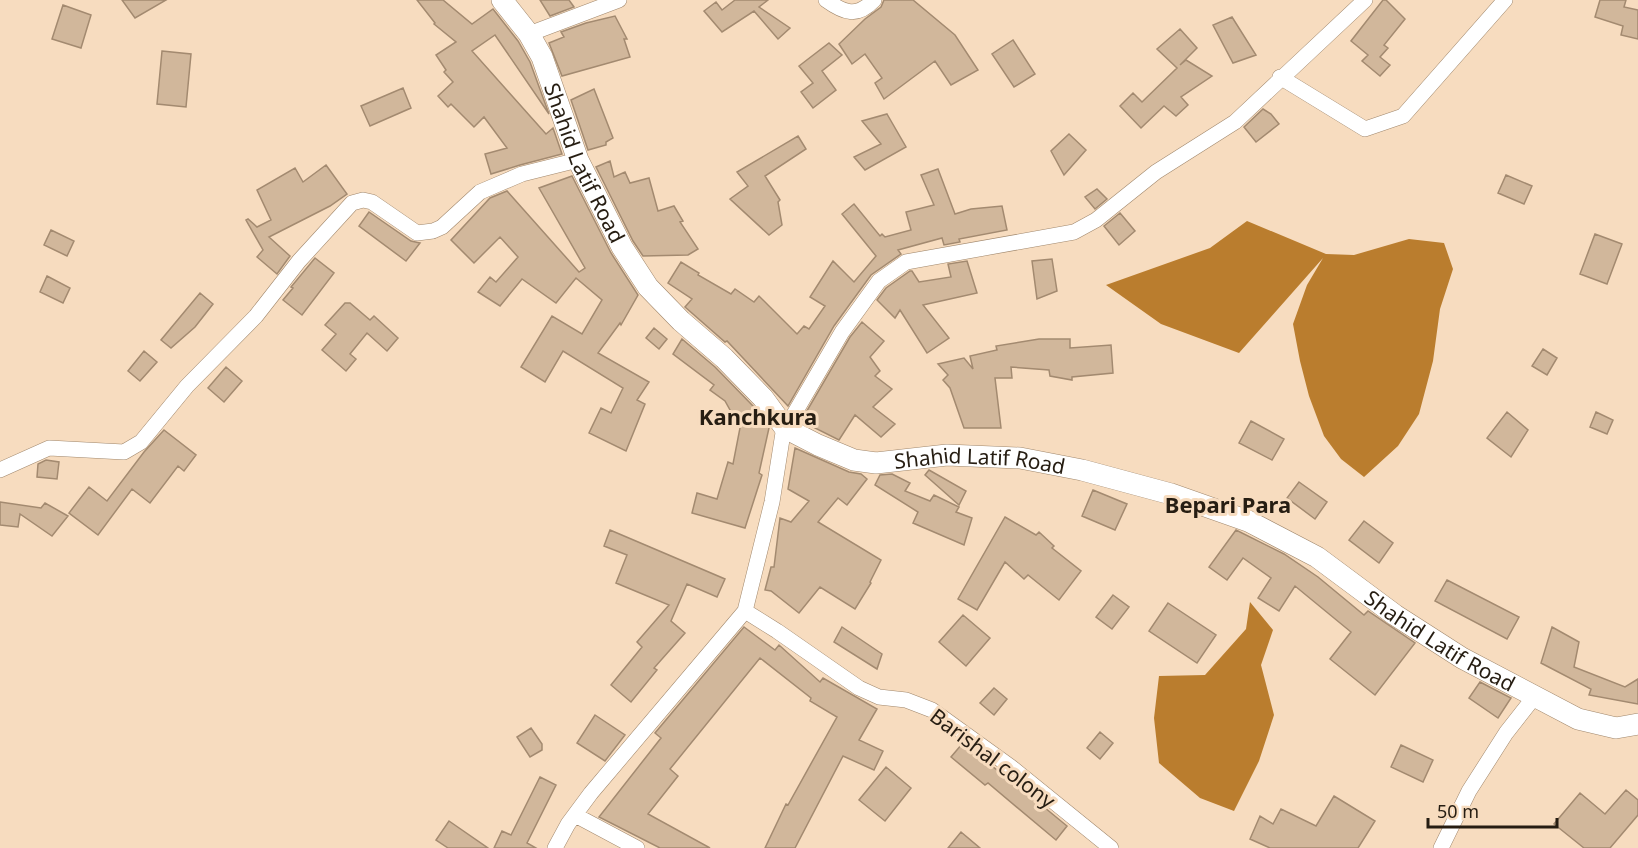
<svg xmlns="http://www.w3.org/2000/svg" width="1638" height="848" viewBox="0 0 1638 848" font-family="'Noto Sans',sans-serif">
  <style>
    .water { fill: #ba7d2e }
    .building { fill: #d1b79b; stroke: #a38a70; stroke-width: 1.5 }
    .lines { fill: none; stroke-linecap: round; stroke-linejoin: round }
    .street-casing { stroke: #a0876c; stroke-width: 16 }
    .secondary-casing { stroke: #a0876c; stroke-width: 22 }
    .street { stroke: #fff; stroke-width: 15 }
    .secondary { stroke: #fff; stroke-width: 21 }
    .labels { text-anchor: middle; dominant-baseline: central; stroke-width: 6; stroke-linejoin: round; paint-order: stroke }
    .street-label { font-size: 21px; fill: #261d12; stroke: #f7dcbf }
    .neighbourhood-label { font-size: 22px; font-weight: bold; fill: #261d12; stroke: #f7dcbf }
  </style>
  <rect width="100%" height="100%" fill="#f7dcbf"/>
  <path class="water" d="M1247,221L1326,254L1354,255L1409,239L1444,243L1453,269L1440,309L1433,361L1419,414L1398,446L1364,477L1341,459L1324,436L1309,396L1300,361L1293,324L1307,285L1323,258L1239,353L1161,324L1106,285L1210,248Z
    M1250,602L1273,630L1261,665L1274,715L1259,761L1234,811L1200,798L1159,763L1154,718L1159,676L1205,675L1246,629Z"/>
  <path class="building" d="M122,0H166L135,18Z
    M417,0H443L472,24L493,9L518,41L530,62L549,114L495,35L472,51L546,134L553,128L562,154L520,165L491,174L485,154L507,148L484,117L474,127L451,104L448,107L438,96L453,82L444,72L446,70L436,55L456,42L434,24L435,23Z
    M540,0H569L574,7L550,16Z
    M735,0H768L759,7L790,28L778,39L754,11L722,32L704,11L716,2L722,10Z
    M884,0H913L955,35L978,70L951,85L935,61L884,99L875,83L882,78L865,54L852,64L839,44L865,19L881,7Z
    M1383,0H1386L1405,19L1384,45L1388,48L1380,57L1390,65L1380,76L1362,61L1368,55L1351,41Z
    M1600,0H1626L1624,7L1638,10V39L1621,35L1623,26L1595,17Z
    M63,5L91,15L81,48L52,39Z
    M615,16L627,39H624L630,57L562,76L549,43L564,37L561,32L586,23Z
    M1232,17L1256,55L1233,63L1213,25Z
    M1180,29L1197,48L1180,65L1186,60L1212,76L1181,97L1188,105L1176,116L1164,106L1141,128L1120,106L1133,93L1142,102L1177,68L1157,49Z
    M1013,40L1035,74L1014,87L992,54Z
    M829,43L842,55L822,71L836,90L813,108L801,92L813,83L799,66Z
    M162,51L191,54L186,107L157,104Z
    M403,88L411,108L370,126L361,106Z
    M594,89L613,138L606,142V145L588,150L571,100Z
    M1263,109L1271,114L1279,124L1256,142L1244,127Z
    M887,114L906,147L865,170L854,157L881,144L862,121Z
    M1069,134L1086,150L1064,175L1051,151Z
    M798,136L806,149L765,176L780,200L778,202L782,225L769,235L730,199L748,186L737,172Z
    M610,161L614,177L625,172L630,183L649,178L658,211L674,206L683,221L680,222L698,249L688,255L643,256L633,241L596,167Z
    M326,165L347,194L330,206L269,237L290,256L277,274L257,257L263,250L246,220L248,219L257,227L271,220L257,190L295,168L303,182Z
    M938,169L955,214L971,209L1002,206L1007,230L959,239L960,242L944,245L942,238L898,250L901,254L871,275L834,326L788,406L727,341L725,342L685,307L692,299L668,283L681,262L699,273L698,275L731,294L735,289L754,302L759,296L797,334L804,326L809,329L825,306L810,297L833,261L854,282L876,256L842,214L854,204L880,236L882,234L885,237L911,230L906,212L934,205L921,175Z
    M1506,175L1532,186L1524,204L1498,193Z
    M572,176L611,253L638,295L621,325L620,323L598,353L649,382L637,400L645,404L626,451L589,433L601,408L611,413L623,388L563,351L545,382L521,367L552,316L582,334L602,300L576,278L556,303L522,279L500,306L478,292L490,277L496,282L518,257L500,237L474,263L451,240L490,198L507,191L579,272L585,268L539,188Z
    M1097,189L1107,199L1095,209L1085,197Z
    M369,212L411,241L420,243L406,261L359,226Z
    M1120,213L1135,231L1119,245L1104,226Z
    M51,230L74,241L67,256L44,245Z
    M1595,234L1622,244L1607,284L1580,274Z
    M315,258L334,273L302,315L283,300L293,288L291,287Z
    M1052,259L1057,291L1037,299L1032,261Z
    M967,261L977,293L923,305L949,338L927,353L900,310L895,318L877,300L886,288L910,271H912L919,282L951,277L948,264Z
    M47,276L70,288L63,303L40,292Z
    M200,293L213,304L195,327L171,348L161,340Z
    M345,303H350L370,320L374,316L398,338L387,351L367,333L350,354L356,359L346,371L322,350L336,334L325,325Z
    M862,322L884,341L870,357L880,371L875,376L892,389L873,407L895,424L881,437L855,415L839,440L801,421L850,337Z
    M654,328L667,339L659,349L646,338Z
    M682,339L715,367L753,406L769,428L759,473L762,475L745,528L692,513L697,493L717,499L728,462L733,464L740,428L725,401L710,390L714,385L673,354Z
    M1039,339H1070V348L1111,345L1113,373L1072,377V380L1050,376L1049,370L1011,367L1012,378H995L1001,428H964L950,388L943,380L948,375L938,364L964,358L973,369L970,356L997,350L996,346Z
    M1543,349L1557,358L1547,375L1532,366Z
    M144,351L157,362L140,381L128,371Z
    M226,367L242,381L224,402L208,388Z
    M1507,412L1528,430L1511,457L1487,438Z
    M1596,412L1613,420L1607,434L1590,427Z
    M1251,421L1284,439L1272,460L1239,443Z
    M164,430L196,455L184,471L178,466L150,503L132,489L98,535L69,513L89,487L107,501L144,452Z
    M795,448L849,472L861,474L867,479L847,505L838,498L818,522L881,560L870,582L871,583L855,609L820,587L799,613L771,591L765,590L771,567H774L780,518L791,522L809,501L788,489Z
    M46,460L59,462L57,479L37,477L38,464Z
    M929,470L966,491L959,505L925,475Z
    M892,474L910,483L905,491L930,501L934,495L959,507L956,512L972,518L964,545L913,523L918,512L875,485L880,475Z
    M1299,482L1327,502L1315,519L1287,498Z
    M1093,490L1127,504L1115,530L1082,516Z
    M0,502L41,508L45,503L68,516L52,536L20,514L18,527L0,525Z
    M1005,517L1036,535L1039,532L1054,546L1052,548L1081,571L1059,600L1028,575L1024,579L1005,562L977,610L958,599Z
    M1364,521L1393,543L1379,563L1349,540Z
    M610,530L725,579L717,597L687,584L671,621L685,633L654,668L657,670L631,702L611,685L642,647L637,642L669,605L616,583L627,555L604,546Z
    M1236,530L1284,554L1318,577L1364,615L1368,611L1415,643L1375,695L1330,659L1351,632L1295,586L1279,611L1258,598L1271,578L1243,558L1227,580L1209,567Z
    M1447,580L1519,617L1507,639L1435,601Z
    M1113,595L1129,607L1112,629L1096,617Z
    M1168,603L1216,635L1197,663L1149,631Z
    M963,615L990,638L966,666L939,642Z
    M744,627L775,650L779,645L820,682L823,678L877,709L859,740L883,751L874,770L843,756L795,848H765L786,804L788,805L837,717L810,701L811,698L760,658L670,769L678,776L648,814L710,848H660L599,817L661,738L655,733Z
    M842,627L882,654L877,669L834,642Z
    M1552,627L1579,642L1574,667L1625,687L1638,679V704L1589,695L1591,689L1541,663Z
    M1480,682L1511,698L1498,718L1469,698Z
    M994,688L1007,699L994,715L980,703Z
    M595,715L625,735L605,761L577,743Z
    M531,728L542,744V750L530,757L517,737Z
    M1100,732L1113,743L1100,759L1087,748Z
    M962,744L1016,784L1067,826L1056,840L988,783L985,785L951,757Z
    M1401,745L1433,760L1423,782L1391,767Z
    M886,767L911,788L885,821L859,800Z
    M540,777L556,785L527,843L536,848H494L502,831L511,835Z
    M1626,790L1638,800V815L1610,848H1584L1554,824L1580,793L1605,814Z
    M1334,796L1375,821L1358,848H1270L1250,839L1260,816L1273,824L1281,809L1316,826Z
    M449,821L488,848H448L436,840Z
    M961,832L980,848H948Z"/>
  <g class="lines">
    <defs>
      <path id="street" d="M826,0C844,13 857,18 874,0
        M529,34L619,0
        M1280,77L1365,129L1403,116L1505,0
        M0,470L49,448L124,452L141,442L187,386L256,316L299,261L352,203L363,200L372,202L417,233L433,231L442,227L480,192L522,174L578,160
        M745,611L777,631L859,688L879,697L906,700L932,710L1011,767L1111,848
        M575,815L637,848
        M555,848L568,824L591,793L745,611L772,502L783,433L842,332L879,281L906,262L1074,232L1096,220L1156,172L1235,122L1365,0
        M1441,848L1469,791L1506,733L1535,696"/>
      <g id="secondary">
        <path id="s1" d="M502,0L529,34L542,57L578,160L622,247L648,287L681,321L724,358L763,398L785,428L818,445L854,460L876,463L947,455L1020,458L1082,470L1171,494L1248,521L1317,557L1395,615L1462,658L1578,719L1616,728L1638,724"/>
      </g>
    </defs>
    <use href="#street" class="street-casing"/>
    <use href="#secondary" class="secondary-casing"/>
    <use href="#street" class="street"/>
    <use href="#secondary" class="secondary"/>
  </g>
  <g class="labels">
    <g class="street-label">
      <text stroke="none"><textPath href="#s1" startOffset="184">Shahid Latif Road</textPath></text>
      <text stroke="none"><textPath href="#s1" startOffset="724">Shahid Latif Road</textPath></text>
      <text stroke="none"><textPath href="#s1" startOffset="1228">Shahid Latif Road</textPath></text>
      <text transform="translate(993 758) rotate(37)">Barishal colony</text>
    </g>
    <g class="neighbourhood-label">
      <text x="758" y="416">Kanchkura</text>
      <text x="1228" y="504">Bepari Para</text>
    </g>
  </g>
  <path d="M1428 818v9h129v-9" fill="none" stroke="#261d12" stroke-width="3"/>
  <text x="1437" y="818" font-size="18" fill="#261d12" stroke="#f7dcbf" stroke-width="4.5" paint-order="stroke">50 m</text>
</svg>
